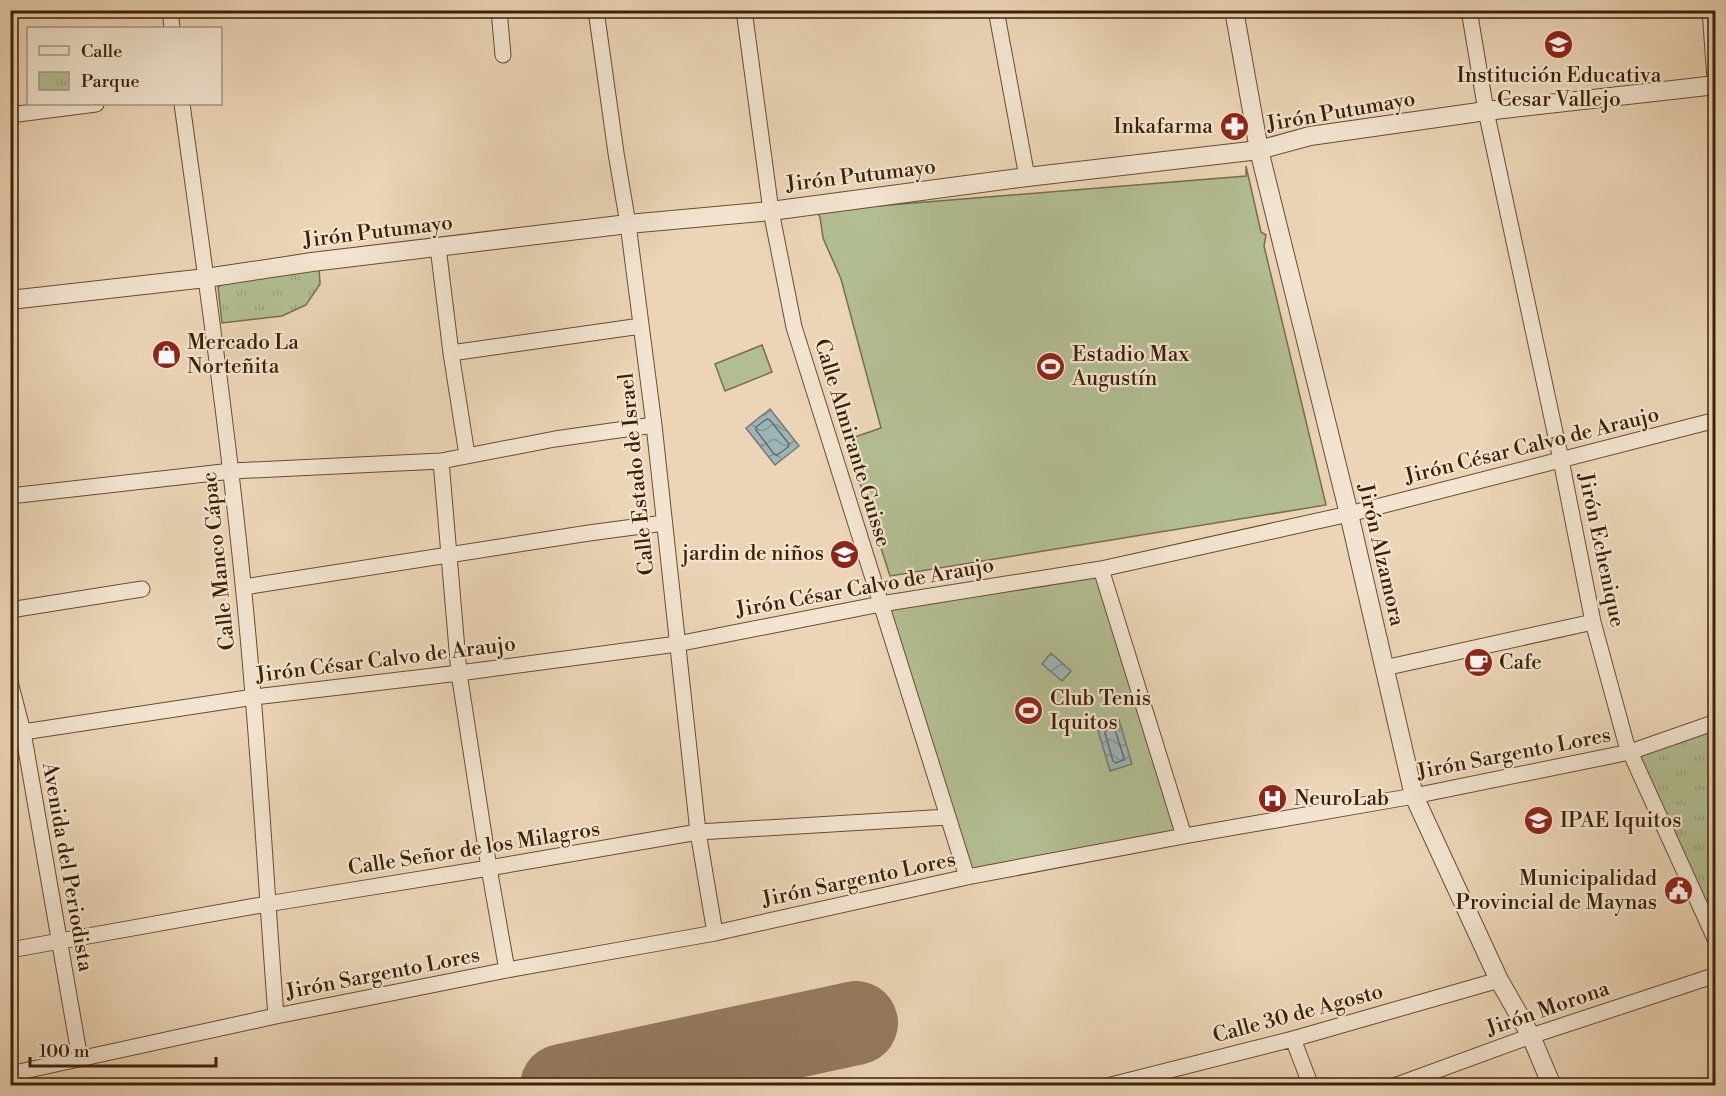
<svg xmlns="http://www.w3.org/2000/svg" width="1726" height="1096" viewBox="0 0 1726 1096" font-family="'Libre Bodoni',serif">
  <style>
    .green { fill: #b2be92; stroke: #776f4c; stroke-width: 1.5 }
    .park { fill: url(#park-tufts); stroke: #776f4c; stroke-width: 1.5 }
    .water { fill: url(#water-waves); stroke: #767a71; stroke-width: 1.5 }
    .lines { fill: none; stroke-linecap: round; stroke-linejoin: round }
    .shore { stroke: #6c6b5f; stroke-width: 1.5 }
    .runway { stroke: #947a5e; stroke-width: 84 }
    .minor-casing { stroke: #684d32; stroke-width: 17 }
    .tertiary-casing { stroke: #684d32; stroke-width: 20 }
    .minor { stroke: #f2e4d0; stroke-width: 15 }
    .tertiary { stroke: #f2e4d0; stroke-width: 18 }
    .labels { text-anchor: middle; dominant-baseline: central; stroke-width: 4.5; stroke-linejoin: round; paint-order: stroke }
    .poi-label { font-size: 21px; fill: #3c2006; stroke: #f2e4d0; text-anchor: start }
    .street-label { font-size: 21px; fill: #3c2006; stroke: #f2e4d0 }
  </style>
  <defs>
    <pattern id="park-tufts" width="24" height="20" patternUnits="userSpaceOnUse" patternTransform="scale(1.5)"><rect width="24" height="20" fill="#b2be92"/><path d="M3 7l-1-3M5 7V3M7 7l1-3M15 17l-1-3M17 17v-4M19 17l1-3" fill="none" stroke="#9aa37c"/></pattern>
    <pattern id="water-waves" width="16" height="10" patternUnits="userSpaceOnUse" patternTransform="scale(1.5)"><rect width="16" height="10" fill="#9cb6b8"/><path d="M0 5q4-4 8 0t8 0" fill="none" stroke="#809494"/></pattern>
  </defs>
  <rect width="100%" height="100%" fill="#ebd5b6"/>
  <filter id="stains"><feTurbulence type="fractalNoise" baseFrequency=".00333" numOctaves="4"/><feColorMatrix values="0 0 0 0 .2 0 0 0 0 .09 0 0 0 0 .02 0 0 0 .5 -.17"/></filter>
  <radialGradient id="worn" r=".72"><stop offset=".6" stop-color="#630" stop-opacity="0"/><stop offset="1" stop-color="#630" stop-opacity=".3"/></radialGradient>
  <path class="green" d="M1246,166L1261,232L1266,235L1264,246L1326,505L890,576L846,440L881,428L841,279L823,238L820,217L816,211L1246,176Z
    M762,345L772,372L725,391L715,364Z
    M1101,569L1184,836L967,877L881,604Z"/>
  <path class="park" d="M319,267L320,284L306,305L282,316L222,323L218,287L232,278Z
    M1715,722V941L1630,752Z"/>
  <path class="water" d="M770,409L799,446L775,465L746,428Z
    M1051,653L1071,671L1062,681L1042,664Z
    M1119,720L1132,764L1110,771L1097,727Z"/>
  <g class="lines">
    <path class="shore" d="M767,419L770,420L789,444L788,447L777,455L774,454L756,430V427Z
      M1113,728L1115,730L1124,758L1123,760L1116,763L1113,761L1105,733L1106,730Z"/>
    <path class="runway" d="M562,1086L856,1023"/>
    <defs>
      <path id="minor" d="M170,10L172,28
        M499,10L503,55
        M596,10L616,153L628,224L654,425L698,832L715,933
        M744,10L771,211L794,327L967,877
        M996,10L1027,177
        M1469,10L1486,111L1561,460L1593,622L1626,743L1716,941
        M1710,10L1716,93
        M182,104C204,264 227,423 243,584C258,728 265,872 276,1016
        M10,115L96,104
        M438,247L451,353L467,455
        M451,353L641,326
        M441,461L459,673L489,868L507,970
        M10,496L232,471L441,461L555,439L654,425
        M1101,569L1184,836
        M244,587L589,533L664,523
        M10,610L142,589
        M1384,668L1593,622
        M10,682L23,732L80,1059
        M10,734L254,697L459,673L677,644L881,604L1101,569L1349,514L1716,420
        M10,950L267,904L489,868L698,832L948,817
        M1293,1039L1311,1086
        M10,1074L276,1016L507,970L715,933L967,877L1184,836L1414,796L1630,752L1716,722
        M1107,1086L1293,1039L1499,980
        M1394,1086L1531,1036L1716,975"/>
      <path id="tertiary" d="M1234,10L1259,150L1349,514L1414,796L1499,980L1531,1036L1552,1086
        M10,300L206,278L312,262L628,224L771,211L1027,177L1259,150L1310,136L1486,111L1716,85"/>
    </defs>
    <use href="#minor" class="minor-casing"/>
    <use href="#tertiary" class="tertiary-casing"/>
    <use href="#minor" class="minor"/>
    <use href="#tertiary" class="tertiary"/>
  </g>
  <defs>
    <symbol id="school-disc" viewBox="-11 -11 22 22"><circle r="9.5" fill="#8f2418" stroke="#f2e4d0"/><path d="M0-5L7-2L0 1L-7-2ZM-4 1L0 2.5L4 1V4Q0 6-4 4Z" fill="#fff"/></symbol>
    <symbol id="pharmacy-disc" viewBox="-11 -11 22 22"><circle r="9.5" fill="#8f2418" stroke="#f2e4d0"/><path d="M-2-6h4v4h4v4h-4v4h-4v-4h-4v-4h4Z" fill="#fff"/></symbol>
    <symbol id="shop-disc" viewBox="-11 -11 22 22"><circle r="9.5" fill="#8f2418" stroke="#f2e4d0"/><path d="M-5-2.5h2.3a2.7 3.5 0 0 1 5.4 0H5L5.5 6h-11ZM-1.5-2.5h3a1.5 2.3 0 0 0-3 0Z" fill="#fff"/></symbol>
    <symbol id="stadium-disc" viewBox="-11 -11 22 22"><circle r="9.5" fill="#8f2418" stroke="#f2e4d0"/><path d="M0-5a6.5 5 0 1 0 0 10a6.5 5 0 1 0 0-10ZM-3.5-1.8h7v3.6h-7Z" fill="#fff"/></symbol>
    <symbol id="cafe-disc" viewBox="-11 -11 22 22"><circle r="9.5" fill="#8f2418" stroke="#f2e4d0"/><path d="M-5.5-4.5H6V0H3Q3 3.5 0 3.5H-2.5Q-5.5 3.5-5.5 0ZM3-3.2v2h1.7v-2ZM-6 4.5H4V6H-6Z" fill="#fff"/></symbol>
    <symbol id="hospital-disc" viewBox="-11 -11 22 22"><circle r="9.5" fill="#8f2418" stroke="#f2e4d0"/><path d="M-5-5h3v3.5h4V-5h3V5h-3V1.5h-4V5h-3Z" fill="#fff"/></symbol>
    <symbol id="university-disc" viewBox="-11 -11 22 22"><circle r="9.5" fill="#8f2418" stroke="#f2e4d0"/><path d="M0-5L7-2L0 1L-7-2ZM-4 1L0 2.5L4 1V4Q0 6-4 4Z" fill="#fff"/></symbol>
    <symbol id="civic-disc" viewBox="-11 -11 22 22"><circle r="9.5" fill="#8f2418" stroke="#f2e4d0"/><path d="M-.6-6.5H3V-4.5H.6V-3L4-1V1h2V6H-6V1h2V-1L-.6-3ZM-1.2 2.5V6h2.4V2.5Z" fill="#fff"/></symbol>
  </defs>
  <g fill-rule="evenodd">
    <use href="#school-disc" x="1542" y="28" width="33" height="33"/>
    <use href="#pharmacy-disc" x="1218" y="110" width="33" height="33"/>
    <use href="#shop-disc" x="150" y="338" width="33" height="33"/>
    <use href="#stadium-disc" x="1034" y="350" width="33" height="33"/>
    <use href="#school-disc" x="828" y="538" width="33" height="33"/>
    <use href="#cafe-disc" x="1462" y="646" width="33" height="33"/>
    <use href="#stadium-disc" x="1012" y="694" width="33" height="33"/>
    <use href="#hospital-disc" x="1256" y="782" width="33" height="33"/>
    <use href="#university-disc" x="1522" y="804" width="33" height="33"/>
    <use href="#civic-disc" x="1662" y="874" width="33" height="33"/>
  </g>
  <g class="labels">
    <g class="poi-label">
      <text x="1559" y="76" text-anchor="middle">Institución Educativa<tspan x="1559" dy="24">Cesar Vallejo</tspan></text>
      <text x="1213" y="127" text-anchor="end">Inkafarma</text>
      <text x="187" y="343">Mercado La<tspan x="187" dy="24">Norteñita</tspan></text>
      <text x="1072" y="355">Estadio Max<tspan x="1072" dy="24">Augustín</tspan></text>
      <text x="824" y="554" text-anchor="end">jardin de niños</text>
      <text x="1499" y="663">Cafe</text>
      <text x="1050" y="699">Club Tenis<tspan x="1050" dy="24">Iquitos</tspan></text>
      <text x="1294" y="799">NeuroLab</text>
      <text x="1560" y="821">IPAE Iquitos</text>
      <text x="1657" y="879" text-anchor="end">Municipalidad<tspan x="1657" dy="24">Provincial de Maynas</tspan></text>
    </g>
    <g class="street-label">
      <text transform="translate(1341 112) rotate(-10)">Jirón Putumayo</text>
      <text transform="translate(861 176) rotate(-7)">Jirón Putumayo</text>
      <text transform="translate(378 232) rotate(-7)">Jirón Putumayo</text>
      <text transform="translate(852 443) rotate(73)">Calle Almirante Guisse</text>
      <text transform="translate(1532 446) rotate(-14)">Jirón César Calvo de Araujo</text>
      <text transform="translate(637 474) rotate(-96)">Calle Estado de Israel</text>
      <text transform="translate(1601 550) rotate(78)">Jirón Echenique</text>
      <text transform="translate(1381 555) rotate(77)">Jirón Alzamora</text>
      <text transform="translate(219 561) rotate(-96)">Calle Manco Cápac</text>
      <text transform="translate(865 588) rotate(-10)">Jirón César Calvo de Araujo</text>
      <text transform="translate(386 660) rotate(-7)">Jirón César Calvo de Araujo</text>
      <text transform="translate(1514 754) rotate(-11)">Jirón Sargento Lores</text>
      <text transform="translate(474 849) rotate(-9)">Calle Señor de los Milagros</text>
      <text transform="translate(67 867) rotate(80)">Avenida del Periodista</text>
      <text transform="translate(859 880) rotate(-12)">Jirón Sargento Lores</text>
      <text transform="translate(383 974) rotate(-11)">Jirón Sargento Lores</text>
      <text transform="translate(1548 1009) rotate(-19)">Jirón Morona</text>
      <text transform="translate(1298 1014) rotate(-15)">Calle 30 de Agosto</text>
    </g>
  </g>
  <rect width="1726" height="1096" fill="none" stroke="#ebd5b6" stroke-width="36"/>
  <rect x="12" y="12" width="1702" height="1072" fill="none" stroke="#3c2006" stroke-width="3"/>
  <rect x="18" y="18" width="1690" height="1060" fill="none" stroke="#3c2006" stroke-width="1.5"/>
  <rect x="27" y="27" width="195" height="78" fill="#f2e4d0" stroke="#a9967f" stroke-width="1.5"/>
  <rect x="39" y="46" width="30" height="9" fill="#f2e4d0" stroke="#a9967f" stroke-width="1.5"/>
  <text x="81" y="57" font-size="18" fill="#3c2006">Calle</text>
  <rect x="39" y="72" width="30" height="18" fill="url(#park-tufts)" stroke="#a9967f" stroke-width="1.5"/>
  <text x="81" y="87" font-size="18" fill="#3c2006">Parque</text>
  <path d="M30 1057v9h186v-9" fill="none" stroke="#3c2006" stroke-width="3"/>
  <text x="39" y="1057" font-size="18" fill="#3c2006" stroke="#f2e4d0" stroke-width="4.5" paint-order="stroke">100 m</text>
  <rect width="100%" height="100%" filter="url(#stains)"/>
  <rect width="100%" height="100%" fill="url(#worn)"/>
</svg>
